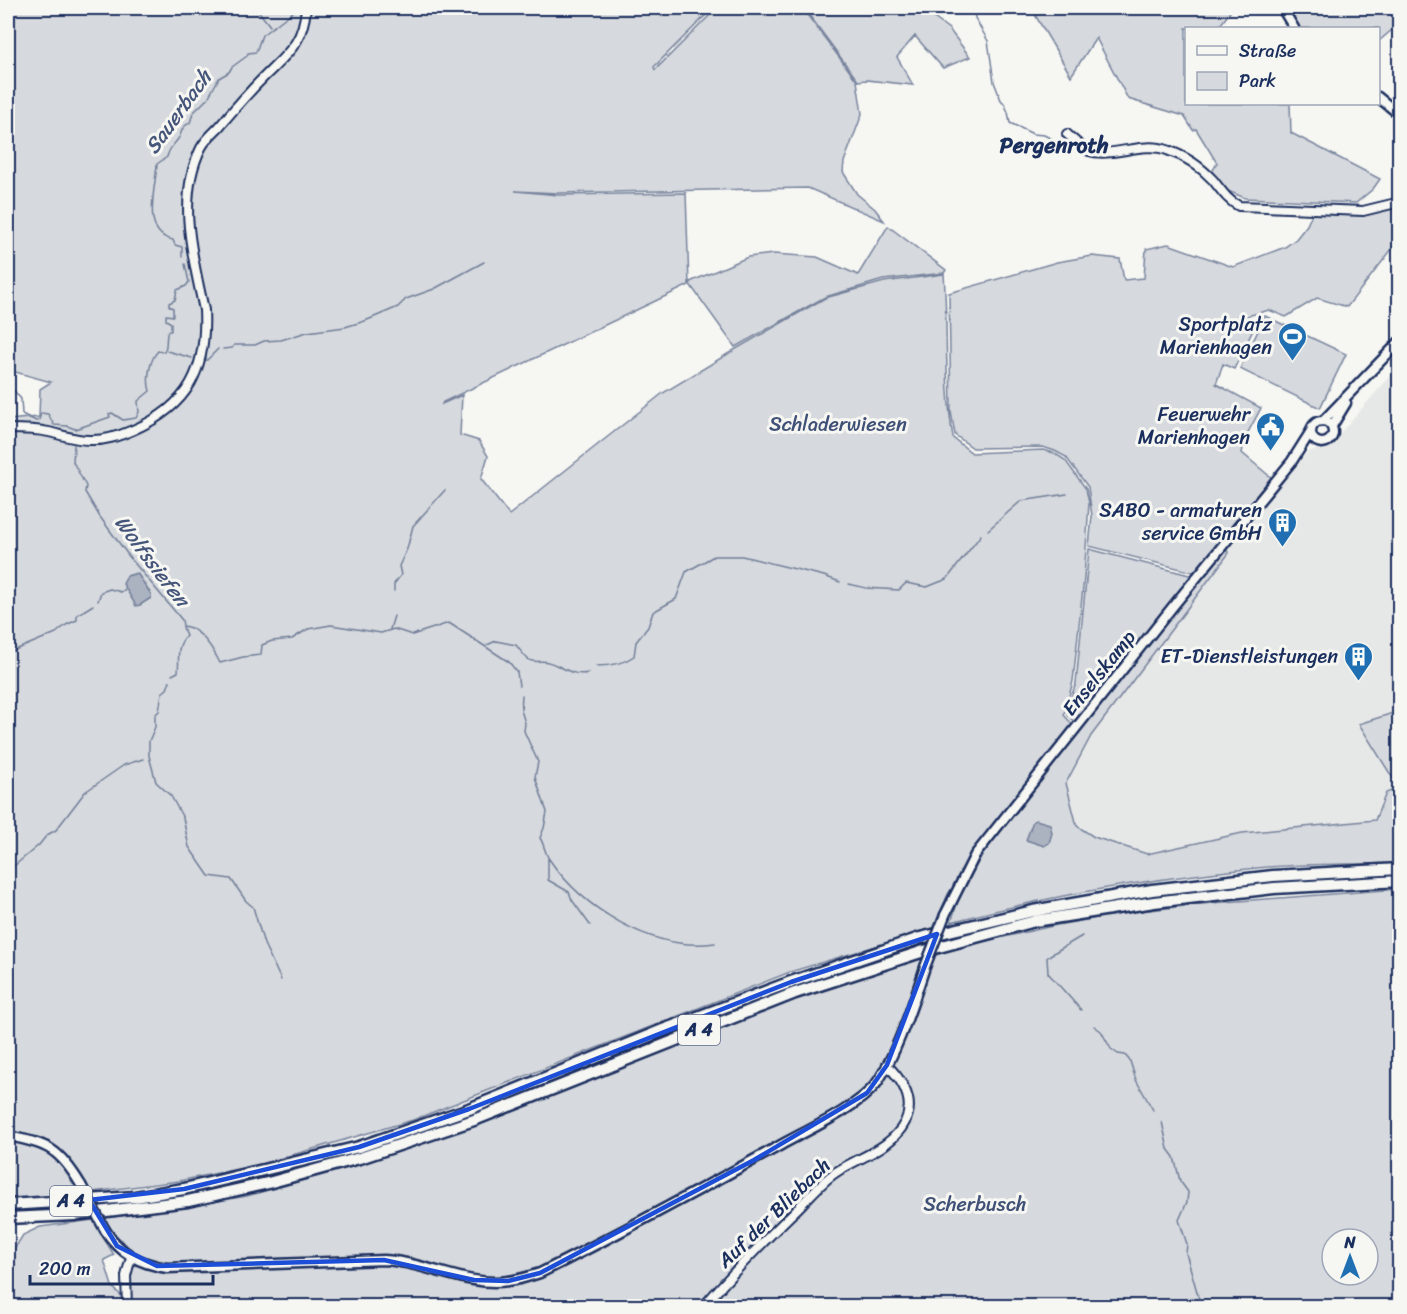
<svg xmlns="http://www.w3.org/2000/svg" width="1407" height="1314" viewBox="0 0 1407 1314" font-family="Sriracha,sans-serif">
  <style>
    .built { fill: #e6e7e7 }
    .green { fill: #d6d9dd; stroke: #78849e; stroke-width: 1.5; fill-rule: evenodd }
    .water { fill: #abb2c0; stroke: #717e99; stroke-width: 1.5 }
    .lines { fill: none; stroke-linecap: round; stroke-linejoin: round }
    .stream { stroke: #717e99; stroke-width: 1.5 }
    .tertiary-casing { stroke: #1b2f5e; stroke-width: 12 }
    .secondary-casing { stroke: #1b2f5e; stroke-width: 13 }
    .motorway-casing { stroke: #1b2f5e; stroke-width: 15 }
    .tertiary { stroke: #f6f6f2; stroke-width: 8 }
    .secondary { stroke: #f6f6f2; stroke-width: 8 }
    .motorway { stroke: #f6f6f2; stroke-width: 10 }
    .secondary-bridge-casing { stroke: #1b2f5e; stroke-width: 13; stroke-linecap: butt }
    .secondary-bridge { stroke: #f6f6f2; stroke-width: 8 }
    .marked { fill: none; stroke: #1d4ed8; stroke-width: 4.5; stroke-linejoin: round }
    .labels { text-anchor: middle; dominant-baseline: central; stroke-width: 6; stroke-linejoin: round; paint-order: stroke }
    .shield { fill: #f6f6f2; stroke: #5d6b8a; stroke-width: 1.5 }
    .shield-label { font-size: 18px; font-weight: bold; fill: #1b2f5e }
    .poi-label { font-size: 20px; fill: #1b2f5e; stroke: #f6f6f2; text-anchor: end }
    .park-label { font-size: 20px; fill: #405177; stroke: #f6f6f2 }
    .street-label { font-size: 20px; fill: #1b2f5e; stroke: #f6f6f2 }
    .water-label { font-size: 21px; font-style: italic; fill: #46567b; stroke: #f6f6f2 }
    .quarter-label { font-size: 22px; font-weight: bold; fill: #1b2f5e; stroke: #f6f6f2 }
  </style>
  <rect width="100%" height="100%" fill="#f6f6f2"/>
  <filter id="ink" filterUnits="userSpaceOnUse"><feTurbulence type="fractalNoise" baseFrequency=".0167" numOctaves="2"/><feDisplacementMap in="SourceGraphic" scale="12" xChannelSelector="R" yChannelSelector="G"/><feConvolveMatrix kernelMatrix="1 2 1 2 8 2 1 2 1" color-interpolation-filters="sRGB"/></filter>
  <g filter="url(#ink)">
    <path class="built" d="M1399,366V711L1359,724L1399,788L1386,793L1375,820L1242,833L1147,854L1094,837L1077,826L1066,783L1091,736L1229,552L1225,548L1308,452L1330,445Z"/>
    <path class="green" d="M8,8H713L654,67L655,70L717,8H802L857,81L862,114L844,162L843,172L857,194L875,209L884,221L808,188L559,193L515,191L559,195L686,193L689,285L443,402L442,404L462,395L460,435L479,441L488,456L481,479L509,515L663,393L736,349L825,298L884,282L944,274C948,329 944,384 953,438L972,453L1043,450L1054,453L1065,460L1086,489L1089,503L1084,578L1073,681L1064,715L1074,726L974,855L948,894L933,929L790,972L413,1120L261,1164L179,1181L60,1196L8,1199V420L39,417L40,389L51,382L8,370Z
      M804,8H920L949,29L970,57L943,68L915,36L897,57L913,85L867,80L858,81Z
      M1031,8H1233L1218,28H1186V104H1290L1291,133L1380,179L1373,189L1356,203L1245,198L1228,191L1212,172L1217,163L1196,129L1193,130L1184,116L1128,99L1096,38L1071,76Z
      M1286,8H1399V35L1393,29L1379,41L1378,28H1299Z
      M1399,205V240L1347,307L1317,298L1286,317L1269,310L1233,320L1253,330L1234,369L1223,364L1216,384L1261,408L1245,438L1242,453L1273,479L1197,573L1089,546L1092,516L1088,487L1066,457L1055,451L1043,447L973,448L955,435L951,412L949,293L1057,262L1092,256L1120,259L1124,280L1144,278L1146,249L1168,244L1233,267L1285,247L1296,239L1307,225L1312,214H1365Z
      M888,226L946,270L944,273L883,280L825,297L735,347L691,286L690,282L748,257L773,254L817,257L858,275Z
      M1265,316L1346,354L1320,408L1240,369Z
      M1225,548L1229,553L1091,736L1066,783L1077,826L1094,837L1147,854L1242,833L1375,820L1386,793L1399,788L1359,724L1399,711V863C1349,865 1298,863 1248,869C1148,879 1048,896 951,922L960,895L982,855Z
      M1089,549L1193,576L1075,723L1067,714L1069,703L1076,683Z
      M1399,889V1306H129L133,1251L112,1231L104,1218L179,1208L247,1196L364,1163L477,1125L796,997L925,955L1057,925L1132,912L1212,903ZM1332,1239H1368V1275H1332Z
      M93,1220L114,1255L104,1260L112,1286L123,1298V1306H8V1259L23,1235L40,1227Z"/>
    <path class="water" d="M137,573L151,594V598L140,605L136,606L123,584L127,576Z
      M1036,820L1050,824L1052,833L1049,843L1044,846L1026,840L1033,821Z"/>
    <g class="lines">
      <path class="stream" d="M256,8L270,26
        M967,8L974,11L975,18L988,41L994,82L1001,100L1004,103L1008,112L1010,123L1033,134L1044,135L1052,139
        M182,257V247L175,245L173,240C140,234 156,187 157,164L167,157C169,148 173,146 178,139C183,132 180,127 190,123L193,113L208,98L219,78L229,72L232,67L247,56L248,53L256,52L262,35L298,8
        M223,349L232,348L234,345H255L264,341L281,340L307,332L345,327L365,321L398,307L406,299L434,289L484,262
        M167,351L192,358
        M203,361L207,360L218,349
        M8,379L13,382L11,387L21,399L22,414L36,421L39,420L41,413L48,414L54,425L67,426L75,429
        M76,429L110,417L109,414L112,413L123,420L136,418L139,412L138,401L150,391C146,379 150,359 158,351L164,352C168,346 165,338 168,331H171V323L166,320V315L173,316V308L169,306V303L175,300L177,290L186,286L189,282L185,264
        M74,445L73,462L86,486L85,492L100,517L131,559L182,620L183,626C200,628 213,649 220,663L243,657L261,655L262,645L272,641L292,639L308,629L331,625L381,633L394,629L412,635L449,623L509,662L517,672L519,686
        M988,530L1021,501L1067,494
        M849,584L866,588L899,590L906,583L927,587L947,579L981,535
        M394,591V584L401,575L399,566L407,549L413,526L445,490
        M98,601L101,592L110,589L121,592L126,589
        M390,629L394,616
        M487,645L496,641L516,645C520,650 524,656 529,660C535,663 542,660 548,662C563,666 571,677 589,673
        M8,653L56,633L66,625L77,620V615L93,605
        M596,666C609,666 623,664 634,656L636,642L648,627L653,612L676,599L686,572L714,556H742L824,576L840,582
        M172,675L178,672C180,658 175,648 186,636L183,627
        M170,681L167,689L162,693L159,711L155,715V727L149,741V756L156,782L171,796L183,818L189,847L209,876L231,879L246,901L253,907L264,944L281,980
        M522,695L521,710L525,723L524,731L538,762L535,777L547,812L544,828L540,838C544,844 545,853 549,859C583,909 653,952 715,943
        M548,858V880L569,892L572,900L590,925
        M8,871L39,845L47,835L56,830L85,792L124,765L143,759
        M1081,1010L1048,973L1047,958L1050,955L1082,936
        M1094,1026L1101,1031L1111,1049L1118,1054L1125,1055L1130,1061L1136,1080L1153,1110
        M1162,1122L1168,1149L1174,1157L1180,1181L1188,1192L1187,1202L1179,1220L1187,1244L1186,1253L1199,1299L1198,1306"/>
      <defs>
        <path id="tertiary" d="M1067,134C1073,139 1081,148 1089,151C1112,158 1143,141 1167,150C1185,156 1200,166 1213,180C1221,190 1228,201 1239,206L1363,211L1400,202
          M8,429C21,429 35,429 49,432C62,435 75,440 89,440C105,441 119,436 133,430C189,406 207,369 204,310C193,257 176,199 201,148C205,140 213,133 219,127C234,109 249,92 265,76C289,52 303,43 306,8
          M127,1306L126,1276L131,1257
          M704,1306C732,1273 764,1241 796,1210C807,1199 819,1185 832,1175C855,1158 891,1150 905,1122C916,1100 902,1080 887,1065"/>
        <path id="secondary" d="M1282,8L1294,28
          M1378,97L1400,115
          M1323,421L1400,341
          M1311 432a11 11 0 1 1 22 0a11 11 0 1 1-22 0Z
          M1332,426L1346,403
          M945,915L975,855L1174,605L1292,461L1311,431
          M8,1136C48,1144 59,1148 81,1185
          M105,1230C120,1254 141,1264 167,1268L384,1260C426,1262 466,1287 508,1281C519,1280 530,1276 540,1273C621,1233 701,1189 781,1145C808,1130 857,1108 876,1084C896,1056 914,1001 925,967"/>
        <path id="motorway" d="M8,1205L135,1197L184,1189L359,1147L469,1109L663,1030L791,982L920,938L1033,911L1152,890L1273,876L1400,869
          M8,1218L74,1215L188,1201L268,1183L363,1157L474,1120L795,993L924,951L1035,921L1154,902L1274,888L1400,881"/>
      </defs>
      <use href="#tertiary" class="tertiary-casing"/>
      <use href="#secondary" class="secondary-casing"/>
      <use href="#motorway" class="motorway-casing"/>
      <use href="#tertiary" class="tertiary"/>
      <use href="#secondary" class="secondary"/>
      <use href="#motorway" class="motorway"/>
      <defs>
        <path id="secondary-bridge" d="M925,967L945,915
          M81,1185L105,1230"/>
      </defs>
      <use href="#secondary-bridge" class="secondary-bridge-casing"/>
      <use href="#secondary-bridge" class="secondary-bridge"/>
    </g>
  </g>
  <path class="marked" d="M937,934L887,1065L867,1093L754,1160L540,1273L508,1281L474,1280L384,1260L157,1266L117,1246L89,1200L184,1189L359,1147L469,1109L791,982Z"/>
  <defs>
    <symbol id="stadium-pin" viewBox="-11 -11 22 30"><path d="M0 17L-7.5 6A9.5 9.5 0 1 1 7.5 6Z" fill="#1f6fb2" stroke="#f6f6f2"/><path d="M0-5a6.5 5 0 1 0 0 10a6.5 5 0 1 0 0-10ZM-3.5-1.8h7v3.6h-7Z" fill="#fff"/></symbol>
    <symbol id="civic-pin" viewBox="-11 -11 22 30"><path d="M0 17L-7.5 6A9.5 9.5 0 1 1 7.5 6Z" fill="#1f6fb2" stroke="#f6f6f2"/><path d="M-.6-6.5H3V-4.5H.6V-3L4-1V1h2V6H-6V1h2V-1L-.6-3ZM-1.2 2.5V6h2.4V2.5Z" fill="#fff"/></symbol>
    <symbol id="building-pin" viewBox="-11 -11 22 30"><path d="M0 17L-7.5 6A9.5 9.5 0 1 1 7.5 6Z" fill="#1f6fb2" stroke="#f6f6f2"/><path d="M-4-6H4V6H1V3H-1V6H-4ZM-2.5-4.3h1.7v1.8h-1.7ZM.8-4.3h1.7v1.8H.8ZM-2.5-1h1.7V.8h-1.7ZM.8-1h1.7V.8H.8Z" fill="#fff"/></symbol>
  </defs>
  <g fill-rule="evenodd">
    <use href="#stadium-pin" x="1276" y="320" width="33" height="45"/>
    <use href="#civic-pin" x="1254" y="410" width="33" height="45"/>
    <use href="#building-pin" x="1266" y="506" width="33" height="45"/>
    <use href="#building-pin" x="1342" y="640" width="33" height="45"/>
  </g>
  <g class="labels">
    <g class="shield">
      <rect x="678" y="1015" width="42" height="30" rx="4.5"/>
      <rect x="50" y="1186" width="42" height="30" rx="4.5"/>
    </g>
    <g class="shield-label">
      <text x="699" y="1030">A 4</text>
      <text x="71" y="1201">A 4</text>
    </g>
    <g class="poi-label">
      <text x="1272" y="324">Sportplatz<tspan x="1272" dy="23">Marienhagen</tspan></text>
      <text x="1250" y="414">Feuerwehr<tspan x="1250" dy="23">Marienhagen</tspan></text>
      <text x="1262" y="510">SABO - armaturen<tspan x="1262" dy="23">service GmbH</tspan></text>
      <text x="1338" y="656">ET-Dienstleistungen</text>
    </g>
    <g class="park-label">
      <text x="838" y="424">Schladerwiesen</text>
      <text x="975" y="1204">Scherbusch</text>
    </g>
    <g class="street-label">
      <text transform="translate(1099 673) rotate(-51)">Enselskamp</text>
      <text transform="translate(774 1213) rotate(-44)">Auf der Bliebach</text>
    </g>
    <g class="water-label">
      <text transform="translate(178 112) rotate(-54)">Sauerbach</text>
      <text transform="translate(152 561) rotate(53)">Wolfssiefen</text>
    </g>
    <g class="quarter-label">
      <text x="1054" y="145">Pergenroth</text>
    </g>
  </g>
  <rect width="1407" height="1314" fill="none" stroke="#f6f6f2" stroke-width="30"/>
  <rect x="15" y="15" width="1377" height="1284" fill="none" stroke="#1b2f5e" stroke-width="2" filter="url(#ink)"/>
  <rect x="1185" y="27" width="195" height="78" fill="#f6f6f2" stroke="#9ea6b7" stroke-width="1.5"/>
  <rect x="1197" y="46" width="30" height="9" fill="#f6f6f2" stroke="#9ea6b7" stroke-width="1.5"/>
  <text x="1239" y="57" font-size="18" fill="#1b2f5e">Straße</text>
  <rect x="1197" y="72" width="30" height="18" fill="#d6d9dd" stroke="#9ea6b7" stroke-width="1.5"/>
  <text x="1239" y="87" font-size="18" fill="#1b2f5e">Park</text>
  <g transform="translate(1350 1257)"><circle r="28" fill="#f6f6f2" stroke="#9ea6b7" stroke-width="1.5"/>
  <path d="M0-4.5L10 22L0 15L-10 22Z" fill="#1f6fb2"/>
  <text y="-9" font-size="16" font-weight="bold" text-anchor="middle" fill="#1b2f5e">N</text>
  </g>
  <path d="M30 1275v9h183v-9" fill="none" stroke="#1b2f5e" stroke-width="3"/>
  <text x="39" y="1275" font-size="18" fill="#1b2f5e" stroke="#f6f6f2" stroke-width="4.5" paint-order="stroke">200 m</text>
</svg>
